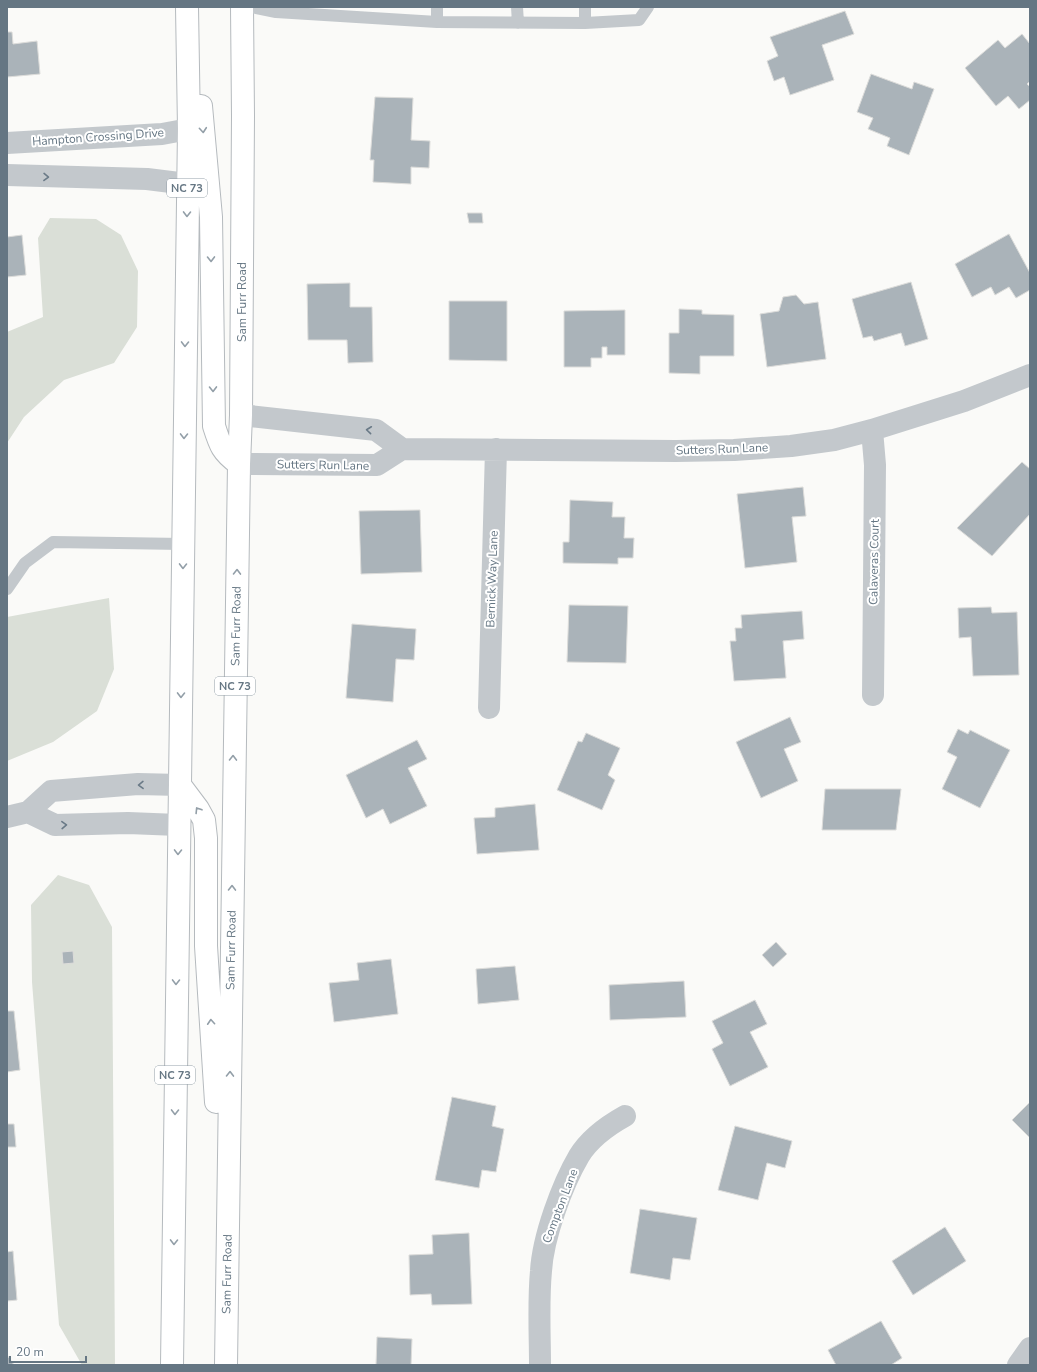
<svg xmlns="http://www.w3.org/2000/svg" width="1037" height="1372" viewBox="0 0 1037 1372" font-family="'Nunito Sans',sans-serif">
  <style>
    .green { fill: #dadfd7 }
    .building { fill: #aab3b9; stroke: #dcdcda }
    .lines { fill: none; stroke-linecap: round; stroke-linejoin: round }
    .primary-casing { stroke: #b5babe; stroke-width: 24 }
    .service { stroke: #c3c8cc; stroke-width: 12 }
    .minor { stroke: #c3c8cc; stroke-width: 22 }
    .primary { stroke: #fff; stroke-width: 22 }
    .oneway { stroke: #939fa8 }
    .oneway2 { stroke: #6a7a87 }
    .labels { text-anchor: middle; dominant-baseline: central; stroke-width: 4; stroke-linejoin: round; paint-order: stroke }
    .shield { fill: #fff; stroke: #939fa8; stroke-width: 1 }
    .shield-label { font-size: 11px; font-weight: bold; fill: #657683 }
    .street-label { font-size: 12px; fill: #657683; stroke: #fff }
  </style>
  <rect width="100%" height="100%" fill="#fafaf8"/>
  <path class="green" d="M50,218L96,219L121,235L138,271L137,327L114,363L64,380L24,417L7,443V332L43,317L38,238Z
    M109,598L114,669L97,711L53,742L7,761V617Z
    M58,875L89,885L112,927L115,1365H82L59,1325L32,982L31,905Z"/>
  <path class="building" d="M845,11L854,34L822,45L834,80L790,95L784,77L774,81L767,61L778,56L770,37Z
    M7,32H12L13,44L37,41L40,74L7,77Z
    M1022,34L1030,44V81L1027,84L1030,87V100L1019,109L1008,96L996,106L965,68L998,40L1005,48Z
    M871,74L912,89L914,82L934,89L909,155L887,146L890,138L868,129L873,118L857,112Z
    M375,97L413,98L411,140L430,141L429,168L411,167V184L373,182L374,160H370Z
    M467,213H482L483,223H469Z
    M1009,234L1030,273V290L1016,298L1009,287L995,295L991,287L972,297L955,264Z
    M22,235L26,275L7,277V237Z
    M911,282L928,339L905,346L901,333L874,341L872,336L863,338L852,299Z
    M350,283V307H372L373,362L348,363L347,340H308L307,284Z
    M796,295L804,304L818,302L826,359L767,367L760,314L779,311L783,297Z
    M449,301H507V361L449,360Z
    M679,309L702,310V314L734,315V356H700V374L669,373V333H679Z
    M625,310V355H607V347H602V358H591V367H564V311Z
    M1022,462L1030,469V514L992,556L957,528Z
    M803,487L806,516L792,517L797,562L745,568L737,494Z
    M570,500L613,502L612,517H625L624,538H634L633,558H618V564L563,563V542H569Z
    M420,510L422,572L361,574L359,511Z
    M569,605L628,606L626,663L567,662Z
    M991,607L992,613L1017,612L1019,675L973,676L971,637L959,638L958,608Z
    M802,611L804,639L783,641L786,678L734,681L730,641H736L735,628H742L741,615Z
    M352,624L416,629L414,660L396,659L393,702L346,698Z
    M790,717L801,742L784,749L798,781L761,798L736,742Z
    M958,729L968,734L970,730L1010,750L980,808L942,789L957,757L947,752Z
    M586,733L620,748L608,775L615,780L602,810L557,790L578,741L582,742Z
    M417,740L427,759L408,768L427,806L390,824L383,809L366,818L346,775Z
    M825,789H901L896,830H822Z
    M535,804L539,850L477,854L474,818L495,817V808Z
    M776,942L787,954L773,967L762,955Z
    M73,951L74,963L63,964L62,952Z
    M391,959L398,1014L334,1022L329,983L359,980L357,963Z
    M515,966L519,1000L478,1004L476,969Z
    M684,981L686,1017L610,1020L609,985Z
    M755,1000L767,1024L750,1032L768,1067L730,1086L712,1049L723,1043L712,1021Z
    M7,1011H14L20,1070L7,1072Z
    M452,1097L496,1106L492,1126L504,1129L496,1172L482,1170L479,1188L435,1180Z
    M1030,1102V1138L1012,1120Z
    M7,1124H14L16,1147H7Z
    M735,1126L792,1141L785,1168L767,1163L758,1200L718,1190Z
    M640,1209L697,1218L690,1260L673,1258L670,1280L630,1273Z
    M945,1227L966,1261L913,1295L892,1261Z
    M469,1233L472,1304L432,1305L431,1294L410,1295L409,1255L433,1254L432,1235Z
    M13,1251L17,1300L7,1301V1252Z
    M881,1321L902,1358L891,1365H836L828,1350Z
    M377,1337L412,1339L411,1365H376Z
    M7,1355L14,1365H7Z"/>
  <g class="lines">
    <defs>
      <path id="primary" d="M201,106L211,217L214,426C220,445 222,452 239,464
        M180,785L198,809L204,820L206,838V946L216,1102
        M172,1365L189,129L187,7
        M226,1365L239,464L241,415L243,116L242,7"/>
    </defs>
    <use href="#primary" class="primary-casing"/>
    <path class="service" d="M251,7L276,12L437,22L585,23V7
      M437,7V22
      M517,7L518,23
      M585,23L639,20L648,7
      M7,589L25,563L53,542L183,544"/>
    <path class="minor" d="M7,143L162,134L189,129
      M7,175L147,179L187,184
      M241,415L376,430L402,449
      M872,430L875,465L873,695
      M239,464L377,465L402,449L676,451L734,450L791,446L834,440L872,430L964,401L1030,375
      M489,708L496,449
      M28,812L55,825L128,823L178,825
      M7,817L28,812L51,791L138,784L180,785
      M540,1365C540,1334 538,1302 541,1271C543,1237 562,1185 579,1156C590,1138 607,1126 625,1116
      M1018,1365L1030,1348"/>
    <use href="#primary" class="primary"/>
  </g>
  <defs><path id="oneway-chevron" d="M-2-3.5L2.5 0L-2 3.5" fill="none" stroke-width="1.6" stroke-linecap="round" stroke-linejoin="round"/></defs>
  <g class="oneway">
    <use href="#oneway-chevron" transform="translate(203 130) rotate(85)"/>
    <use href="#oneway-chevron" transform="translate(187 214) rotate(91)"/>
    <use href="#oneway-chevron" transform="translate(211 259) rotate(89)"/>
    <use href="#oneway-chevron" transform="translate(185 344) rotate(91)"/>
    <use href="#oneway-chevron" transform="translate(213 389) rotate(89)"/>
    <use href="#oneway-chevron" transform="translate(184 436) rotate(91)"/>
    <use href="#oneway-chevron" transform="translate(183 566) rotate(91)"/>
    <use href="#oneway-chevron" transform="translate(237 572) rotate(-89)"/>
    <use href="#oneway-chevron" transform="translate(181 695) rotate(91)"/>
    <use href="#oneway-chevron" transform="translate(233 758) rotate(-89)"/>
    <use href="#oneway-chevron" transform="translate(198 810) rotate(-122)"/>
    <use href="#oneway-chevron" transform="translate(178 852) rotate(91)"/>
    <use href="#oneway-chevron" transform="translate(232 888) rotate(-89)"/>
    <use href="#oneway-chevron" transform="translate(176 982) rotate(91)"/>
    <use href="#oneway-chevron" transform="translate(211 1022) rotate(-94)"/>
    <use href="#oneway-chevron" transform="translate(230 1074) rotate(-89)"/>
    <use href="#oneway-chevron" transform="translate(175 1112) rotate(91)"/>
    <use href="#oneway-chevron" transform="translate(174 1242) rotate(91)"/>
  </g>
  <g class="oneway2">
    <use href="#oneway-chevron" transform="translate(46 177) rotate(1)"/>
    <use href="#oneway-chevron" transform="translate(369 430) rotate(-174)"/>
    <use href="#oneway-chevron" transform="translate(141 785) rotate(179)"/>
    <use href="#oneway-chevron" transform="translate(64 825) rotate(-2)"/>
  </g>
  <g class="labels">
    <g class="shield">
      <rect x="167" y="179" width="40" height="18" rx="3"/>
      <rect x="215" y="677" width="40" height="18" rx="3"/>
      <rect x="155" y="1066" width="40" height="18" rx="3"/>
    </g>
    <g class="shield-label">
      <text x="187" y="188">NC 73</text>
      <text x="235" y="686">NC 73</text>
      <text x="175" y="1075">NC 73</text>
    </g>
    <g class="street-label">
      <text transform="translate(98 137) rotate(-4)">Hampton Crossing Drive</text>
      <text transform="translate(242 302) rotate(-90)">Sam Furr Road</text>
      <text transform="translate(722 449) rotate(-2)">Sutters Run Lane</text>
      <text transform="translate(323 465) rotate(1)">Sutters Run Lane</text>
      <text transform="translate(874 562) rotate(-89)">Calaveras Court</text>
      <text transform="translate(492 579) rotate(-88)">Bernick Way Lane</text>
      <text transform="translate(236 626) rotate(-89)">Sam Furr Road</text>
      <text transform="translate(231 950) rotate(-89)">Sam Furr Road</text>
      <text transform="translate(560 1206) rotate(-69)">Compton Lane</text>
      <text transform="translate(227 1274) rotate(-89)">Sam Furr Road</text>
    </g>
  </g>
  <rect width="1037" height="1372" fill="none" stroke="#657683" stroke-width="16"/>
  <path d="M10 1356v6h76v-6" fill="none" stroke="#657683" stroke-width="2"/>
  <text x="16" y="1356" font-size="12" fill="#657683" stroke="#ffffff" stroke-width="3" paint-order="stroke">20 m</text>
</svg>
